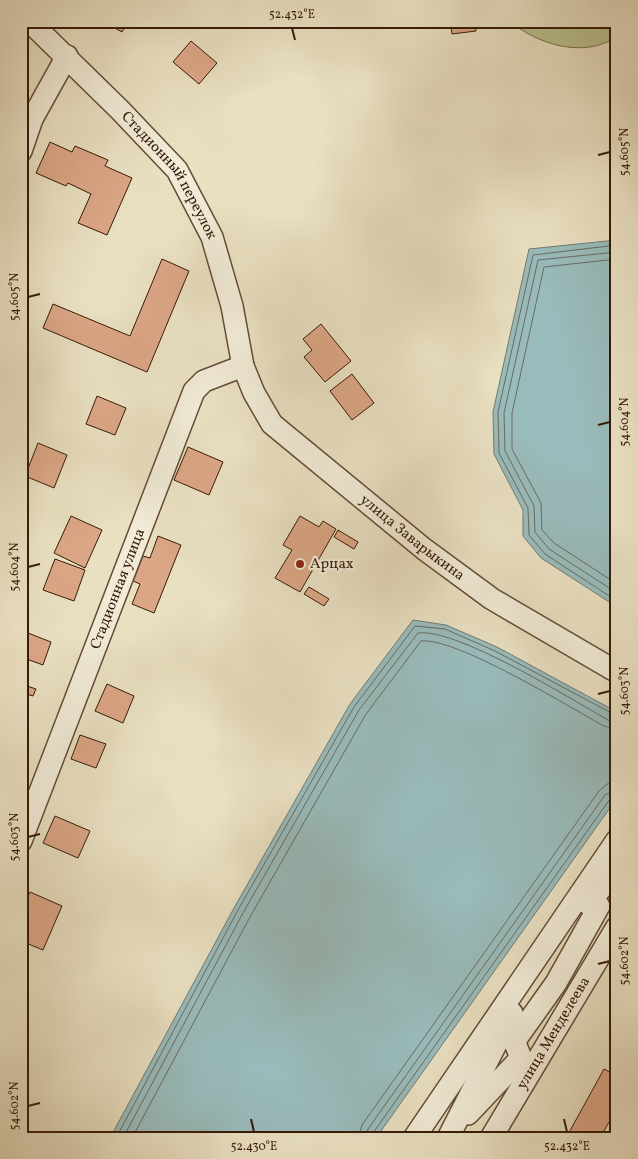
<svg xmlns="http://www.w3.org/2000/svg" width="638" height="1159" viewBox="0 0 638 1159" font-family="Vollkorn,serif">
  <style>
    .green { fill: #bac190; stroke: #786e4c }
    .water { fill: #9bb; stroke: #717b73 }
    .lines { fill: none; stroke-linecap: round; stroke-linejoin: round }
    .shore { stroke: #686b61; stroke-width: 1 }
    .building { fill: #dba686; stroke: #361b07 }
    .minor-casing { stroke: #634c36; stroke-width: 24 }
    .minor { stroke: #f1ebd7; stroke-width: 21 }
    .ticks { fill: none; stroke: #361b07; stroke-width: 2 }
    .poi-dot { fill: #8f2418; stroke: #f1ebd7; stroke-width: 2 }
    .labels { text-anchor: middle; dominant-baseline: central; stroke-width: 4.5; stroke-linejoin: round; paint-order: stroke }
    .street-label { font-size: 15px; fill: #361b07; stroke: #f1ebd7 }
    .poi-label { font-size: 15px; fill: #361b07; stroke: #f1ebd7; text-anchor: start }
    .neatline { fill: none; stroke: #361b07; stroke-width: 2 }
    .ticks-label { font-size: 12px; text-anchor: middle; fill: #361b07 }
  </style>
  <rect width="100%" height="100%" fill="#e9e0c2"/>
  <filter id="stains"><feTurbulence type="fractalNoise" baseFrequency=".004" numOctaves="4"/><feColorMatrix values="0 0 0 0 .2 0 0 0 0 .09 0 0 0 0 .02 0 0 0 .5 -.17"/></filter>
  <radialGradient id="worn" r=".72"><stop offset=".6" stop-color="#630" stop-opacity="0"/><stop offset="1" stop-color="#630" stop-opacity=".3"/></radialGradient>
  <path class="green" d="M509,21H617V37C582,59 538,44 509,21Z"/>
  <path class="water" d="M617,240V607L541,558L523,536V510L494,454L493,412L529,249Z
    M413,620L446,625L497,647L617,712V798L376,1138H110L234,908L350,704Z"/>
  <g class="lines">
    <path class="shore" d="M617,245L533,255L498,412L499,453L528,508L529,535L545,554L617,601
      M617,252L538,260L504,413L505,451L534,506L535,532L549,549L617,593
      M617,259L544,267L512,413V449L541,503L542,530L554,543L617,584
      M116,1138L238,910L354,707L415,626L445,629L495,651L617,716
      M123,1138L243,913L359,710L418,633C457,628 569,698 608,720L617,722
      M132,1138L250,917L366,714L421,641C456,637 569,707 604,726L617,730
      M358,1138L362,1125L599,791L607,784L617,782
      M366,1138L368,1129L605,795L617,790
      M372,1138L373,1133L610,799L617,796"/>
  </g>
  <path class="building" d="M102,21H128L122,32Z
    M450,21H475L476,31L452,34Z
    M191,41L217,63L199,84L173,62Z
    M50,142L72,152L75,146L108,160L105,166L132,178L107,235L78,223L91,194L68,183L66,186L36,173Z
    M162,259L189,271L147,372L43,328L53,304L130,336Z
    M321,324L351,361L325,382L304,357L312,350L303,339Z
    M352,374L374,403L352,420L330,391Z
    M97,396L126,408L115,435L86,424Z
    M38,443L67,455L54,488L25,476Z
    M188,447L223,462L209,495L174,480Z
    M71,516L102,530L85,568L54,553Z
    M300,516L319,527L323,521L336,529L300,592L275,578L292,550L283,545Z
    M338,530L358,542L354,549L334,537Z
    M158,536L181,545L154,613L132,604L140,584L133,581L143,556L150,558Z
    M55,559L85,570L74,601L43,590Z
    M309,587L329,599L324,606L304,594Z
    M28,633L51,642L43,665L21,657V650Z
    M21,684L36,689L33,696L27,694L21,708Z
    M107,684L134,696L123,723L95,711Z
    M80,735L106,744L96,768L71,759Z
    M55,816L90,831L78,858L43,843Z
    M30,892L62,906L43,950L21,941V911Z
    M604,1069L617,1076V1108L600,1138H566Z"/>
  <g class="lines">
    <defs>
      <g id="minor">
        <path id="s1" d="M29,21L120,110L177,170L212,237L232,306L243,366L254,393L272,424L424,549L492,599L617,672"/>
        <path d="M21,151L32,119L67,56"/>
        <path id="s2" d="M21,841L194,391L204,381L243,366"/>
        <path d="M588,904L617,869"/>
        <path d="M514,1042L556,983L599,906"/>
        <path d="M468,1114L521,1058L509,1028"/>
        <path d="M414,1138L617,840"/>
        <path d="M448,1138L512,1013"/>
        <path id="s3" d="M491,1138L617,927"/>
      </g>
    </defs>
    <use href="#minor" class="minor-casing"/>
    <use href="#minor" class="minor"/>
  </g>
  <path class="ticks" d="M292,28L295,40M598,155L610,152M28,297L40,294M598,425L610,422M28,567L40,564M598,694L610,691M28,837L40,834M598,964L610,961M28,1106L40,1103M251,1119L254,1132M564,1119L567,1132"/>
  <circle class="poi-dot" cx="300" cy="564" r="5"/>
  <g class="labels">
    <g class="street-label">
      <text stroke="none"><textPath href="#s1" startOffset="210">Стадионный переулок</textPath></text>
      <text stroke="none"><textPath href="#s1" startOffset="664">улица Заварыкина</textPath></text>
      <text stroke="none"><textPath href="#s2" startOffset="270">Стадионная улица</textPath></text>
      <text stroke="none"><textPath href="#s3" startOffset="122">улица Менделеева</textPath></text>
    </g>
    <g class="poi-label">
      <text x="310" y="564">Арцах</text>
    </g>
  </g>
  <rect width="638" height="1159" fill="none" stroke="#e9e0c2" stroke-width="55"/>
  <rect x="28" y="28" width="582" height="1104" class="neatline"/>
  <g class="ticks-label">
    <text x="292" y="18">52.432°E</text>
    <text transform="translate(624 152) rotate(-90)" y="4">54.605°N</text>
    <text transform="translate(14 297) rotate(-90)" y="4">54.605°N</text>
    <text transform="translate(624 422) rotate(-90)" y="4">54.604°N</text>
    <text transform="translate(14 567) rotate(-90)" y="4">54.604°N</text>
    <text transform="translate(624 691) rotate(-90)" y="4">54.603°N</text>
    <text transform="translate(14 837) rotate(-90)" y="4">54.603°N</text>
    <text transform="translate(624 961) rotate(-90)" y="4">54.602°N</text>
    <text transform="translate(14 1106) rotate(-90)" y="4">54.602°N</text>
    <text x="254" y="1150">52.430°E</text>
    <text x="567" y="1150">52.432°E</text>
  </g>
  <rect width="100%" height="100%" filter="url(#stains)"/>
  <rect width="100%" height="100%" fill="url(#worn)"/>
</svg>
